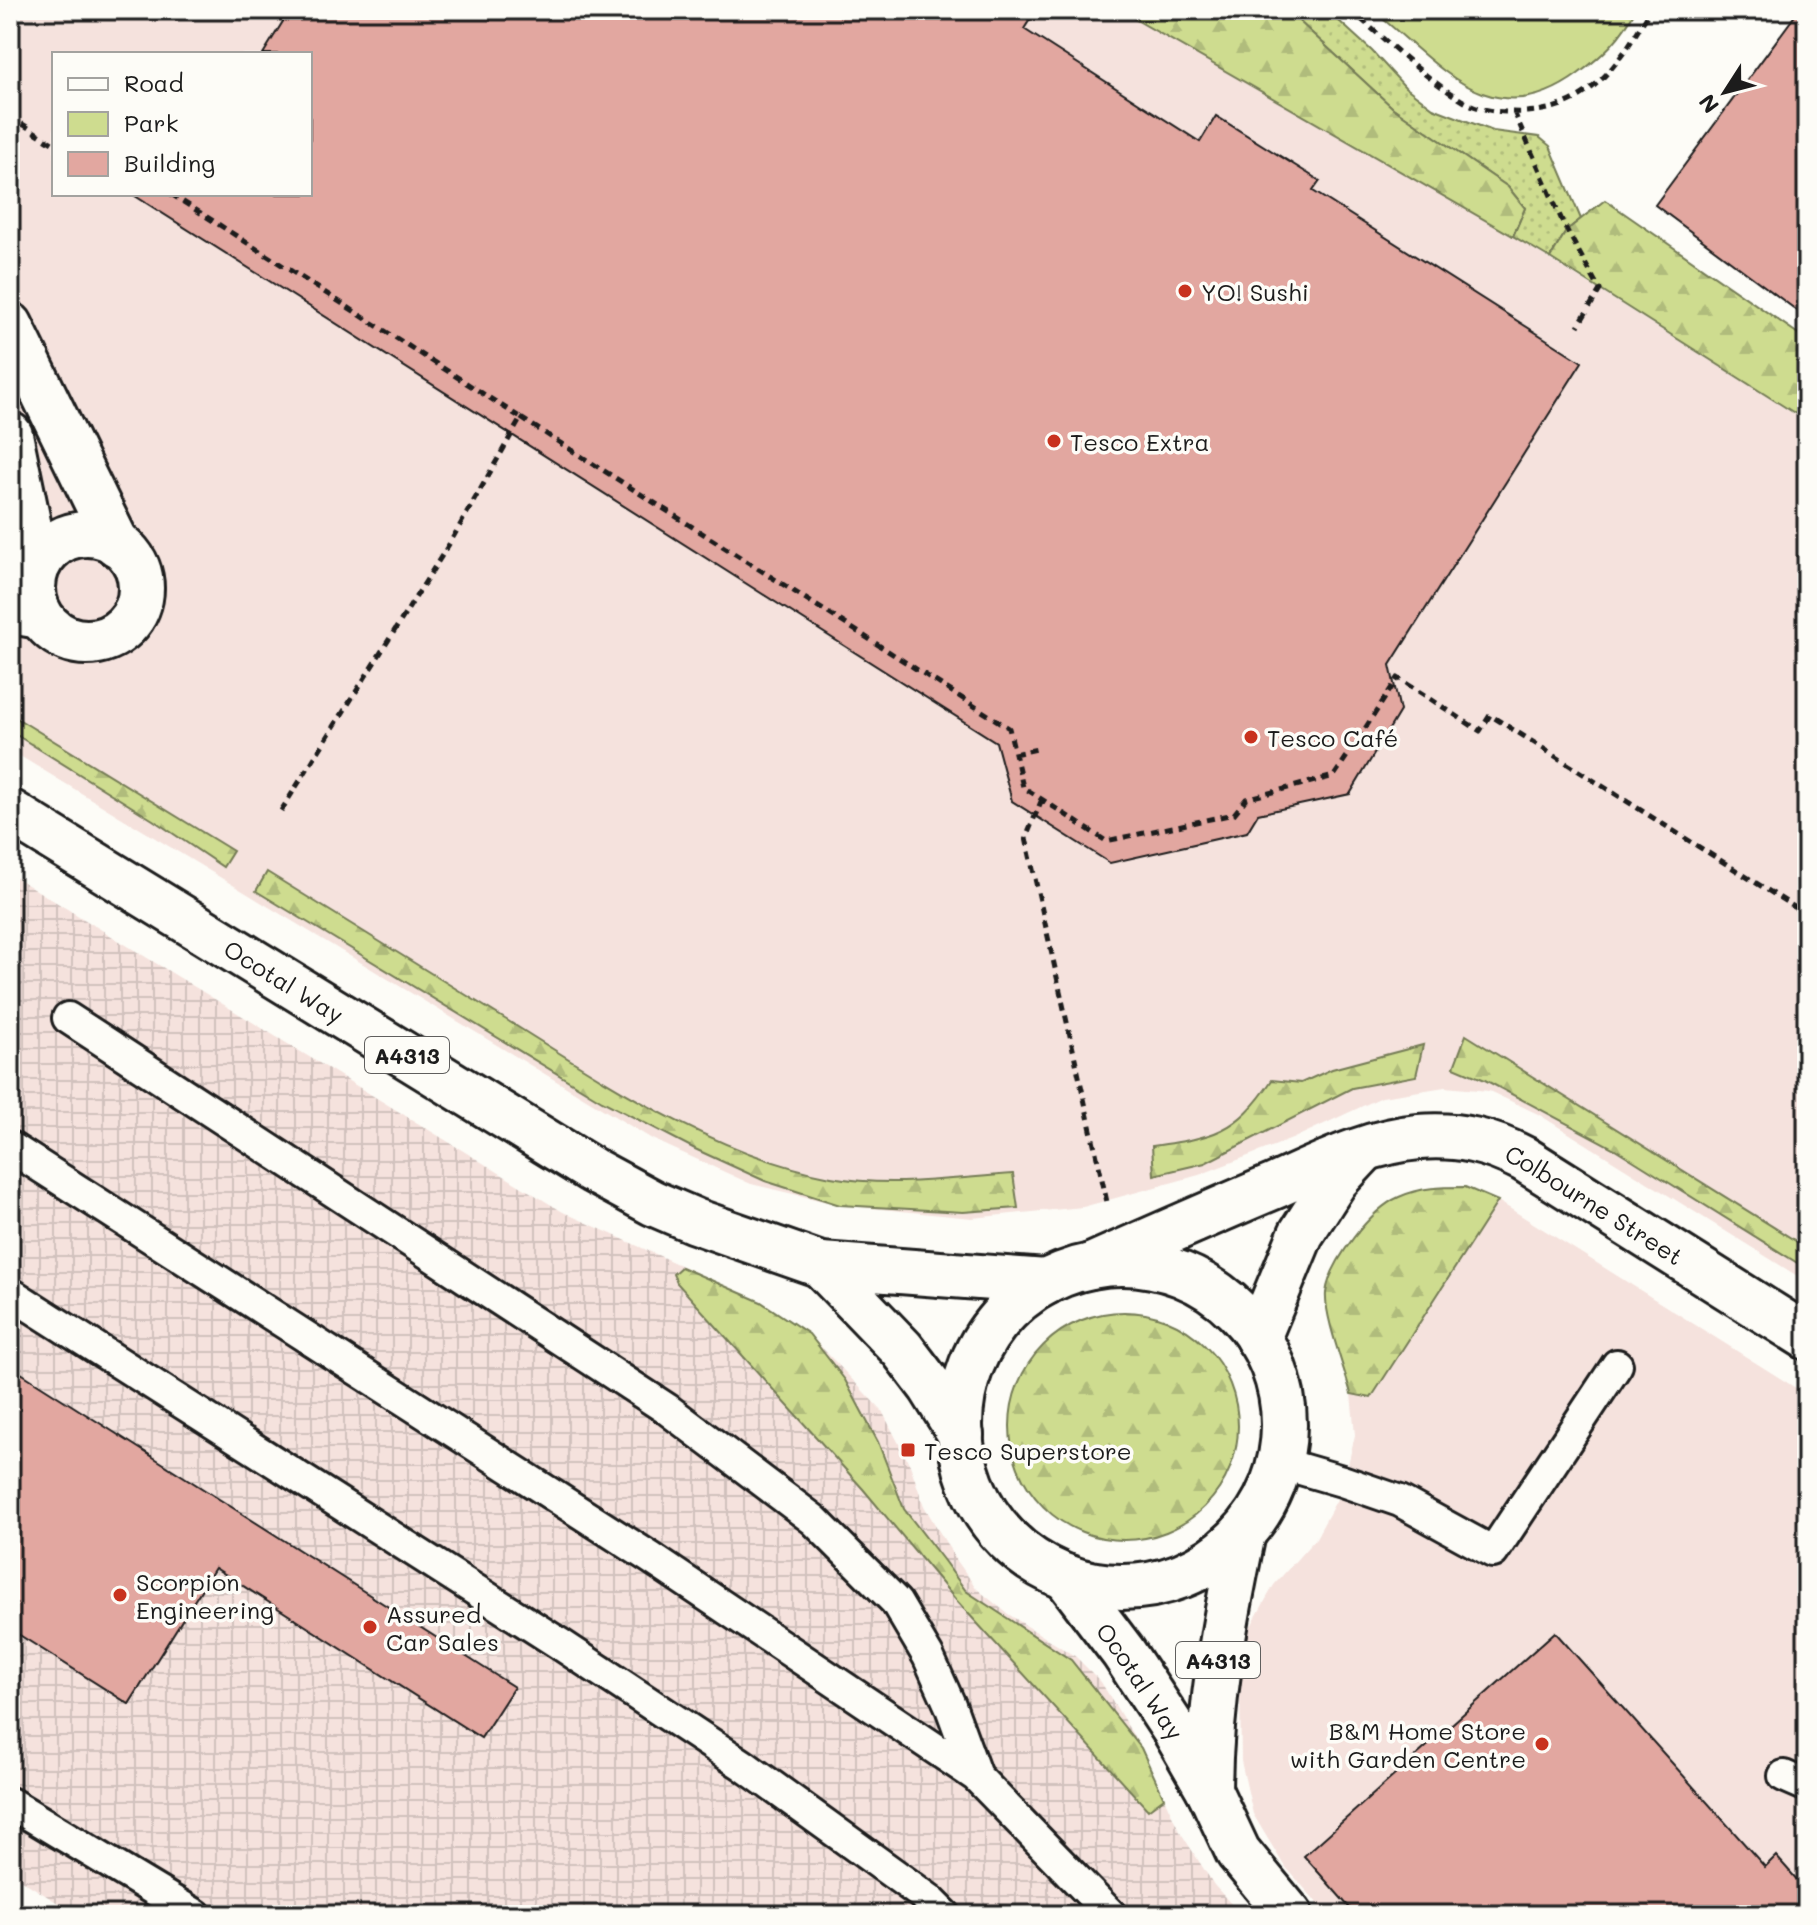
<svg xmlns="http://www.w3.org/2000/svg" width="1817" height="1925" viewBox="0 0 1817 1925" font-family="Mali,sans-serif">
  <style>
    .built { fill: #f5e2dd; fill-rule: evenodd }
    .industrial { fill: url(#industrial-grid) }
    .grass { fill: url(#grass-dots); stroke: #757c56; stroke-width: 2 }
    .forest { fill: url(#forest-firs); stroke: #757c56; stroke-width: 2 }
    .park { fill: #cedc8f; stroke: #757c56; stroke-width: 2 }
    .building { fill: #e2a7a0; stroke: #1c1c1c; stroke-width: 2 }
    .lines { fill: none; stroke-linecap: round; stroke-linejoin: round }
    .service-casing { stroke: #1c1c1c; stroke-width: 36 }
    .minor-casing { stroke: #1c1c1c; stroke-width: 50 }
    .primary-casing { stroke: #1c1c1c; stroke-width: 50 }
    .path { stroke: #1c1c1c; stroke-width: 5; stroke-dasharray: 8 6; stroke-linecap: butt }
    .service { stroke: #fdfcf7; stroke-width: 30 }
    .minor { stroke: #fdfcf7; stroke-width: 44 }
    .primary { stroke: #fdfcf7; stroke-width: 44 }
    .poi-dot { fill: #c8321e; stroke: #fdfcf7; stroke-width: 3 }
    .labels { text-anchor: middle; dominant-baseline: central; stroke-width: 7; stroke-linejoin: round; paint-order: stroke }
    .shield { fill: #fdfcf7; stroke: #605f5e; stroke-width: 2 }
    .shield-label { font-size: 22px; font-weight: bold; fill: #1c1c1c }
    .poi-label { font-size: 24px; fill: #1c1c1c; stroke: #fdfcf7; text-anchor: start }
    .street-label { font-size: 24px; fill: #1c1c1c; stroke: #fdfcf7 }
  </style>
  <defs>
    <pattern id="industrial-grid" width="8" height="8" patternUnits="userSpaceOnUse" patternTransform="scale(2)"><rect width="8" height="8" fill="#f5e2dd"/><path d="M0 4h8M4 0v8" fill="none" stroke="#d1c1bd"/></pattern>
    <pattern id="grass-dots" width="8" height="8" patternUnits="userSpaceOnUse" patternTransform="scale(2)"><rect width="8" height="8" fill="#cedc8f"/><path d="M2 2h.1M6 6h.1" fill="none" stroke="#b0bc7b" stroke-width="1.8" stroke-linecap="round"/></pattern>
    <pattern id="forest-firs" width="22" height="20" patternUnits="userSpaceOnUse" patternTransform="scale(2)"><rect width="22" height="20" fill="#cedc8f"/><path d="M5 1l3.5 6h-7zM16 11l3.5 6h-7z" fill="#b0bc7b"/></pattern>
  </defs>
  <rect width="100%" height="100%" fill="#fdfcf7"/>
  <filter id="ink" filterUnits="userSpaceOnUse"><feTurbulence type="fractalNoise" baseFrequency=".0125" numOctaves="2"/><feDisplacementMap in="SourceGraphic" scale="16" xChannelSelector="R" yChannelSelector="G"/><feConvolveMatrix kernelMatrix="1 2 1 2 8 2 1 2 1" color-interpolation-filters="sRGB"/></filter>
  <g filter="url(#ink)">
    <path class="built" d="M10,10H1119L1513,236L1807,422V1282L1538,1114L1489,1091L1445,1087L1382,1097L1292,1139L1199,1175L1083,1207L972,1218L840,1205L751,1184L652,1139L10,750ZM54,54H310V194H54Z
      M1465,1187L1498,1201L1807,1395V1915H1328L1283,1864L1253,1814L1241,1761L1240,1684L1247,1633L1274,1585L1316,1538L1342,1490L1355,1435L1351,1394L1330,1320L1326,1293L1339,1258L1368,1221L1396,1198L1427,1188Z"/>
    <path class="industrial" d="M10,874L563,1212L761,1302L809,1334L882,1411L910,1465L924,1506L955,1558L977,1589L1008,1614L1076,1657L1101,1682L1141,1748L1179,1830L1214,1885L1241,1915H77L10,1873Z"/>
    <path class="grass" d="M1287,10H1327L1372,51L1405,87L1433,108L1493,131L1539,137L1550,146L1581,219L1567,230L1550,258L1513,236L1525,208L1508,187L1393,108Z"/>
    <path class="forest" d="M1119,10H1287L1393,108L1508,187L1525,208L1513,236Z
      M1605,200L1807,340V421L1550,258L1567,230Z
      M10,714L233,851L223,867L153,820L10,731Z
      M267,872C347,921 426,970 505,1019C606,1082 712,1154 831,1177C891,1188 953,1178 1013,1174L1018,1208L963,1212L840,1205L765,1181L695,1149L602,1101L256,891Z
      M1466,1035L1807,1248V1269L1615,1149L1485,1080L1454,1067Z
      M1423,1045L1416,1076L1352,1088L1205,1163L1154,1175L1152,1146C1214,1137 1236,1134 1272,1080L1301,1083L1332,1069Z
      M1465,1187L1498,1201L1371,1398L1351,1394C1345,1370 1324,1316 1326,1293C1330,1262 1371,1209 1399,1197C1421,1187 1442,1187 1465,1187Z
      M681,1267L761,1302L809,1334L845,1380L878,1442L904,1509L944,1561L966,1591L1071,1660L1141,1748L1164,1798L1148,1810L956,1600L863,1489L677,1283L673,1274Z
      M1010 1426a114 114 0 1 1 228 0a114 114 0 1 1-228 0Z"/>
    <path class="park" d="M1372,10H1635C1622,38 1602,56 1578,74C1490,139 1437,61 1372,10Z"/>
    <path class="building" d="M290,10H1036L1024,29L1200,142L1216,116L1320,181L1313,191L1582,362L1390,665L1400,711L1350,794L1258,814L1247,832L1110,863L1012,801L996,742L132,194H310V54H263Z
      M1799,10H1807V318L1655,205Z
      M10,1366L514,1687L481,1738L215,1568L129,1704L10,1629Z
      M1555,1632L1765,1867L1776,1856L1807,1891V1915H1356L1304,1856Z"/>
    <g class="lines">
      <defs>
        <path id="service" d="M10,618L45,624
          M68,1018L667,1409L814,1520L896,1602L928,1656L950,1705L976,1776L1111,1915
          M10,1147L651,1558L976,1776
          M10,1293L560,1644L743,1765L930,1900L945,1915
          M1280,1463L1342,1481L1400,1501L1493,1552L1617,1365
          M1784,1776L1807,1786
          M10,1803L196,1915"/>
        <g id="minor">
          <path d="M10,325L117,544"/>
          <path d="M10,435L37,566"/>
          <circle cx="87" cy="588" r="54"/>
          <path id="s1" d="M1091,1266C1152,1239 1213,1212 1275,1186C1320,1166 1369,1141 1419,1137C1459,1134 1489,1141 1524,1159L1807,1337"/>
          <path d="M1258,1338L1301,1234L1335,1181L1362,1152"/>
        </g>
        <g id="primary">
          <path id="s2" d="M10,812L592,1170L653,1203L695,1221L821,1265L1046,1282"/>
          <circle cx="1122" cy="1425" r="162"/>
          <path d="M821,1265L902,1349L931,1387L961,1435"/>
          <path id="s3" d="M1066,1577L1123,1652L1175,1731L1209,1790L1238,1852L1290,1915"/>
          <path d="M1209,1790C1210,1700 1225,1620 1243,1533"/>
        </g>
      </defs>
      <use href="#service" class="service-casing"/>
      <use href="#minor" class="minor-casing"/>
      <use href="#primary" class="primary-casing"/>
      <path class="path" d="M1350,10C1388,41 1422,77 1465,102C1480,110 1496,112 1512,112C1586,115 1617,68 1650,10
        M1514,112L1564,225L1600,290L1578,326
        M10,116L54,144
        M171,194L521,418L451,541L279,814
        M521,418L1009,728L1023,787L1106,841L1234,814L1246,799L1334,776L1398,678L1480,731L1490,715L1807,915
        M1014,754L1037,749
        M1042,799L1026,838L1107,1202"/>
      <use href="#service" class="service"/>
      <use href="#minor" class="minor"/>
      <use href="#primary" class="primary"/>
    </g>
  </g>
  <g class="poi-dot">
    <circle cx="1185" cy="291" r="8"/>
    <circle cx="1054" cy="441" r="8"/>
    <circle cx="1251" cy="737" r="8"/>
    <rect x="900" y="1442" width="16" height="16" rx="4"/>
    <circle cx="120" cy="1595" r="8"/>
    <circle cx="370" cy="1627" r="8"/>
    <circle cx="1542" cy="1744" r="8"/>
  </g>
  <g class="labels">
    <g class="shield">
      <rect x="365" y="1037" width="84" height="36" rx="6"/>
      <rect x="1176" y="1642" width="84" height="36" rx="6"/>
    </g>
    <g class="shield-label">
      <text x="407" y="1055">A4313</text>
      <text x="1218" y="1660">A4313</text>
    </g>
    <g class="poi-label">
      <text x="1201" y="291">YO! Sushi</text>
      <text x="1070" y="441">Tesco Extra</text>
      <text x="1267" y="737">Tesco Café</text>
      <text x="924" y="1450">Tesco Superstore</text>
      <text x="136" y="1581">Scorpion<tspan x="136" dy="28">Engineering</tspan></text>
      <text x="386" y="1613">Assured<tspan x="386" dy="28">Car Sales</tspan></text>
      <text x="1526" y="1730" text-anchor="end">B&amp;M Home Store<tspan x="1526" dy="28">with Garden Centre</tspan></text>
    </g>
    <g class="street-label">
      <text stroke="none"><textPath href="#s2" startOffset="322">Ocotal Way</textPath></text>
      <text stroke="none"><textPath href="#s1" startOffset="546">Colbourne Street</textPath></text>
      <text stroke="none"><textPath href="#s3" startOffset="128">Ocotal Way</textPath></text>
    </g>
  </g>
  <rect width="1817" height="1925" fill="none" stroke="#fdfcf7" stroke-width="40"/>
  <rect x="20" y="20" width="1777" height="1885" fill="none" stroke="#1c1c1c" stroke-width="3" filter="url(#ink)"/>
  <rect x="52" y="52" width="260" height="144" fill="#fdfcf7" stroke="#a3a29f" stroke-width="2"/>
  <rect x="68" y="78" width="40" height="12" fill="#fdfcf7" stroke="#a3a29f" stroke-width="2"/>
  <text x="124" y="92" font-size="24" fill="#1c1c1c">Road</text>
  <rect x="68" y="112" width="40" height="24" fill="#cedc8f" stroke="#a3a29f" stroke-width="2"/>
  <text x="124" y="132" font-size="24" fill="#1c1c1c">Park</text>
  <rect x="68" y="152" width="40" height="24" fill="#e2a7a0" stroke="#a3a29f" stroke-width="2"/>
  <text x="124" y="172" font-size="24" fill="#1c1c1c">Building</text>
  <g transform="translate(1725 92) rotate(234)" stroke="#fdfcf7" stroke-width="6" paint-order="stroke">
  <path d="M0-6L14 30L0 20L-14 30Z" fill="#1c1c1c"/>
  <text y="-12" font-size="22" font-weight="bold" text-anchor="middle" fill="#1c1c1c">N</text>
  </g>
</svg>
